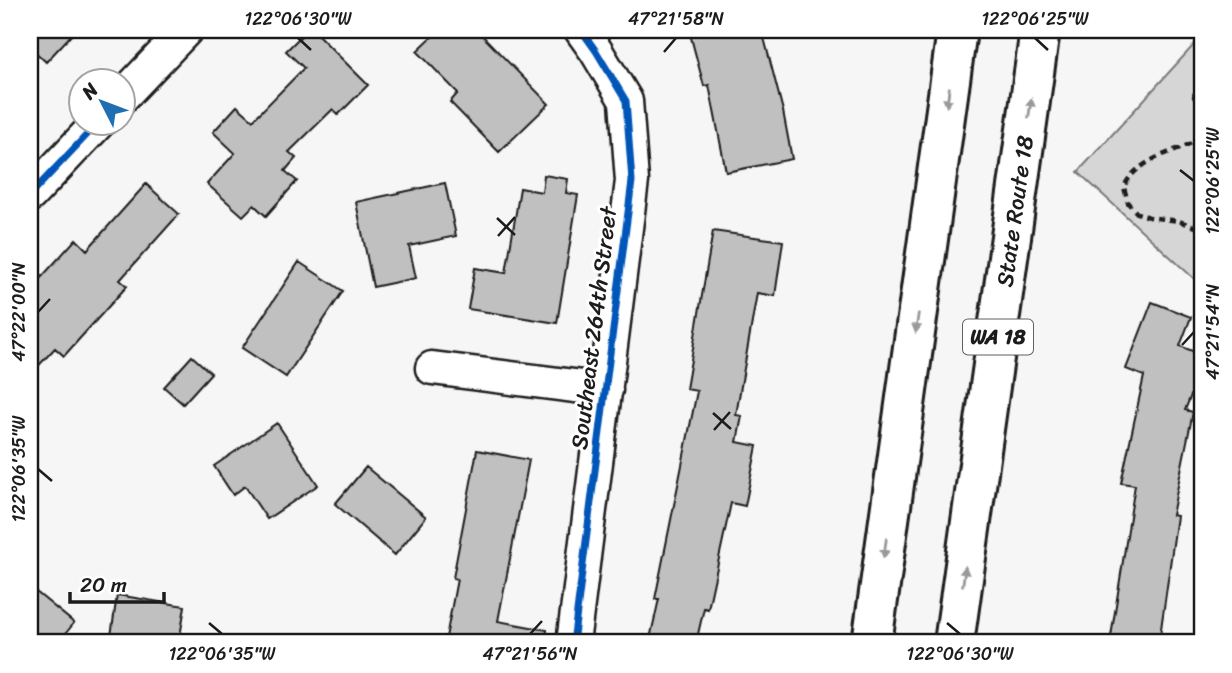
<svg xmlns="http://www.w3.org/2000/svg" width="1232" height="673" viewBox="0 0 1232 673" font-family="Sriracha,sans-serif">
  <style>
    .green { fill: #d6d6d6; stroke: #797979; stroke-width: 2 }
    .building { fill: #c0c0c0; stroke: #1c1c1c; stroke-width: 2 }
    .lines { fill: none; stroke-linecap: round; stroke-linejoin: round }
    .minor-casing { stroke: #1c1c1c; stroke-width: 37 }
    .highway-casing { stroke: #1c1c1c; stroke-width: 44 }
    .path { stroke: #1c1c1c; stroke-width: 4.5; stroke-dasharray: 7 5; stroke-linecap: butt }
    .minor { stroke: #fff; stroke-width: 32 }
    .highway { stroke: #fff; stroke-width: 38 }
    .cycleway-casing { stroke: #fff; stroke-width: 11 }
    .cycleway { stroke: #0057b8; stroke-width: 7 }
    .oneway { fill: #999 }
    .ticks { fill: none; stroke: #1c1c1c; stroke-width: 2.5 }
    .labels { text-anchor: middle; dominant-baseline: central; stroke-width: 6; stroke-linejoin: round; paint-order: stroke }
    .shield { fill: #fff; stroke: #606060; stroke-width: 2 }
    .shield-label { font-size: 21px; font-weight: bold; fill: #1c1c1c }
    .street-label { font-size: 23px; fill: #1c1c1c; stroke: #fff }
    .neatline { fill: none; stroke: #1c1c1c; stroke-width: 2.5 }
    .ticks-label { font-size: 18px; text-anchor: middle; fill: #1c1c1c }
  </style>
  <rect width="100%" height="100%" fill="#f6f6f6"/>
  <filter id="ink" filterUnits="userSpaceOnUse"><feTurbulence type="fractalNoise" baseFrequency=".0143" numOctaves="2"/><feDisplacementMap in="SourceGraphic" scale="14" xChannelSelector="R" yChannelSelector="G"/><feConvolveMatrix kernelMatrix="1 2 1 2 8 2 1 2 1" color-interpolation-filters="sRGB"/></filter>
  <g filter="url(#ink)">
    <path class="green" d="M1202,36V286L1078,172Z"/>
    <path class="building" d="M30,30H76L46,62L30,47Z
      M307,30H313L368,85L338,115L333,109L289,152L296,158L285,171L297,181L266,216L254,205L243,216L207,184L235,153L213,132L237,106L253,120L304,68L286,51Z
      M439,30H477L549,104L499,152L450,102L458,93L417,51Z
      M689,30H762L783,111L792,159L726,172L709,85L704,86Z
      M544,175L568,179L566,193L578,195L557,323L468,309L475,268L506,273L520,188L542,192Z
      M445,183L456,236L409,246L416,278L373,287L356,202Z
      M146,184L179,214L120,280L127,286L64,356L55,348L30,375V290L76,239L87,250Z
      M713,231L783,241L775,296L757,293L736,415L742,416L737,442L757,446L745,506L731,503L708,609L704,608L696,643H649L659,599H655L697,391L686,389Z
      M299,262L343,291L286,377L242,348Z
      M1152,302L1191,317L1180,346L1202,355V368L1185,410L1193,412L1172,515L1177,516L1159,643H1110L1135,485L1121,483L1144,376L1126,369Z
      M192,356L211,373L183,404L164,387Z
      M277,423L318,485L267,519L245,486L233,495L214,466Z
      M477,450L529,460L498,621L547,630L546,643H445L457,579L453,578Z
      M366,467L426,517L395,555L335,504Z
      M30,587L74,623L58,643H30Z
      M117,595L185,606L179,643H110Z"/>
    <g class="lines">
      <defs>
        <path id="minor" d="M122,97L186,30
          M30,195L99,122
          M432,368L606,390
          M573,643L632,181L626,101L596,51L581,30"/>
        <g id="highway">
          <path d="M872,643L957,30"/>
          <path id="s1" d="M954,643L1040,30"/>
        </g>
      </defs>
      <use href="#minor" class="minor-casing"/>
      <use href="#highway" class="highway-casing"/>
      <path class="path" d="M1202,83L1195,92L1194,97L1202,103
        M1202,138C1177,152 1137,158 1124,187L1128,203L1137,213L1149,217L1179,221L1202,229"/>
      <use href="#minor" class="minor"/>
      <use href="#highway" class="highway"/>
      <defs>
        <path id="cycleway" d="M30,195L99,122
          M573,643L632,181L626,101L596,51L581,30"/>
      </defs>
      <use href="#cycleway" class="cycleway-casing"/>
      <use href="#cycleway" class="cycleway"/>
    </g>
    <defs><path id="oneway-solid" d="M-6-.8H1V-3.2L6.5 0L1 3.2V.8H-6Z" transform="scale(1.75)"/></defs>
    <g class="oneway">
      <use href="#oneway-solid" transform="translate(948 97) rotate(98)"/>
      <use href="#oneway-solid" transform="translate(1030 108) rotate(-82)"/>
      <use href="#oneway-solid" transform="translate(917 323) rotate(98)"/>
      <use href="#oneway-solid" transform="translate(885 548) rotate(98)"/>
      <use href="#oneway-solid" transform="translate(964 576) rotate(-82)"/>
    </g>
  </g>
  <path class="ticks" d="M298,38L311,50M1035,38L1048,50M664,52L676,38M1180,170L1194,181M497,218L515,235M498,236L515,217M38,312L50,299M1182,345L1194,332M713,413L731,429M714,430L730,412M38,469L52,481M209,623L222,634M947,623L960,634M530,634L542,621"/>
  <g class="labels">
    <rect class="shield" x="963" y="319.5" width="70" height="35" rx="5"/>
    <g class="shield-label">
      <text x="998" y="337">WA 18</text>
    </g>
    <g class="street-label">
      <text stroke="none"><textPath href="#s1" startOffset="436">State Route 18</textPath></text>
      <text transform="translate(594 328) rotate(-83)">Southeast 264th Street</text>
    </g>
  </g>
  <rect width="1232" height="673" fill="none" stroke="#fff" stroke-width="77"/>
  <g transform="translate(102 102) rotate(312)"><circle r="33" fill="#ffffff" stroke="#a4a4a4" stroke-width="2"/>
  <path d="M0-5L12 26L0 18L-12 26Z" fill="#1f6fb2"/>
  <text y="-10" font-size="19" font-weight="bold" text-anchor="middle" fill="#1c1c1c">N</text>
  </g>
  <path d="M70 592v10h94v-10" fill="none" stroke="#1c1c1c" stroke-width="3.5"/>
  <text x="80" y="592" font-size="21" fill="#1c1c1c" stroke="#ffffff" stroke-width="5" paint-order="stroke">20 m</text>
  <rect x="38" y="38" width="1156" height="596" class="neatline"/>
  <g class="ticks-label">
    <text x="298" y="25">122°06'30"W</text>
    <text x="676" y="25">47°21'58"N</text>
    <text x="1035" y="25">122°06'25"W</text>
    <text transform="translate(1213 181) rotate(-90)" y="6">122°06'25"W</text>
    <text transform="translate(19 312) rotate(-90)" y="6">47°22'00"N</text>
    <text transform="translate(1213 332) rotate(-90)" y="6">47°21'54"N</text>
    <text transform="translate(19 469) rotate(-90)" y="6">122°06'35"W</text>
    <text x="222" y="660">122°06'35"W</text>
    <text x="530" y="660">47°21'56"N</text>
    <text x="960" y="660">122°06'30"W</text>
  </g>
</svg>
